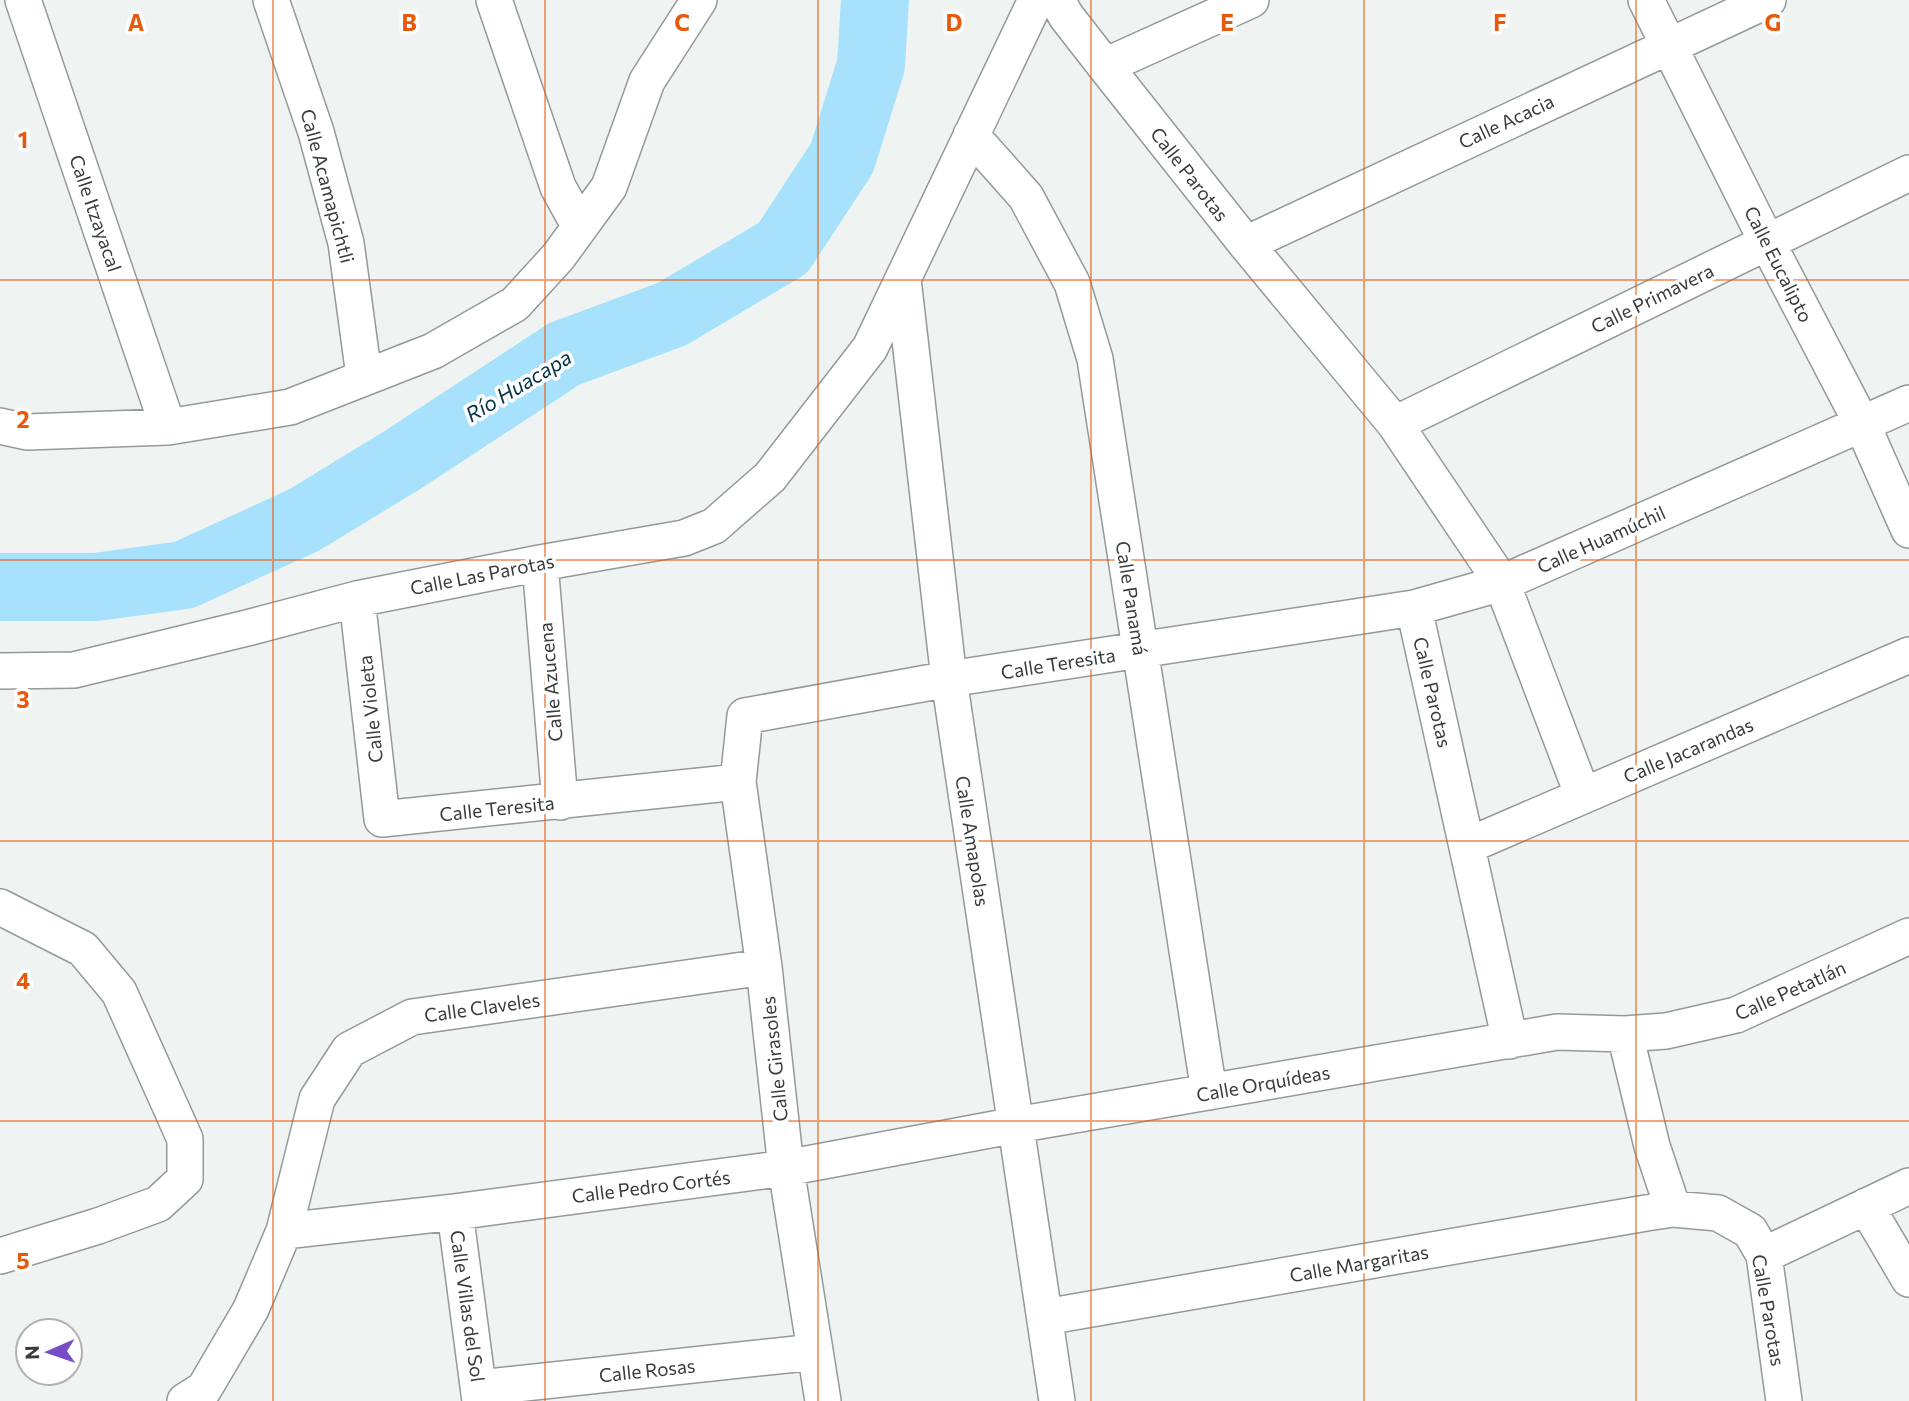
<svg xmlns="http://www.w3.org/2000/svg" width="1909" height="1401" viewBox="0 0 1909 1401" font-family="Commissioner,sans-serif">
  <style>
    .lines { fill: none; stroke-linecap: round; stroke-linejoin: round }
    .river { stroke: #a8e1fb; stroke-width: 68 }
    .minor-casing { stroke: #949a98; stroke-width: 38 }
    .minor { stroke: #fff; stroke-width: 35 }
    .grid { fill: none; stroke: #e8590c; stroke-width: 2; stroke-opacity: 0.55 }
    .labels { text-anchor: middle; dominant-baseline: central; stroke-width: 7; stroke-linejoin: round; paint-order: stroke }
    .street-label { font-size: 19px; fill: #3a3c3c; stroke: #fff }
    .water-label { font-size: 21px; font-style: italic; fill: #013445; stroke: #fff }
    .grid-label { font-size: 23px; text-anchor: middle; font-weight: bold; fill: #e8590c; stroke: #fff; stroke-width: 7; stroke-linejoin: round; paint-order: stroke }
  </style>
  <rect width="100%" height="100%" fill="#eff4f3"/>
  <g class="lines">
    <path class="river" d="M0,587H96L184,575L304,520L404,459L564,354L672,314L783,248L842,158L871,65L875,0"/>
    <defs>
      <path id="minor" d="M23,0L168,427
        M271,0L316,132L346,243L364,376
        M494,0L558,187L580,227
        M1057,0L1066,16L1105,66L1246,244L1395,424L1502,583L1583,796
        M1646,0L1767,242L1862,424L1909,530
        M1105,66L1251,0
        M971,135L1026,197L1072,283L1095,359L1209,1092
        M1246,244L1768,0
        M903,279L949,679L1057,1401
        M1395,424L1909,173
        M0,426L27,432L168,427L290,407L433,351L515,304L558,257L609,187L647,81L699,0
        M540,563L560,802
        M357,599L382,819L738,782
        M1414,608L1510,1041
        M0,671L74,670L251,627L357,599L540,563L684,538L714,526L770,477L870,348L1036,0
        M1467,846L1909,655
        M0,907L83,949L119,992L185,1139V1179L158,1204L98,1226L0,1256
        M1625,1034L1652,1146L1673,1209
        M1866,1206L1909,1279
        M455,1212L480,1401
        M284,1231L455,1212L786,1168L1016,1125L1557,1032L1625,1034L1666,1031L1736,1015L1909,936
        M1764,1255L1909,1186
        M1045,1317L1646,1213L1673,1209L1718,1213L1750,1231L1764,1255L1784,1401
        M479,1388L815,1352
        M185,1401L204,1389L251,1309L284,1231L317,1099L349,1050L412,1017L764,967
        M823,1401L786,1168L764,967L738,782L745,716L949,679L1414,608L1502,583L1909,403"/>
    </defs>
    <use href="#minor" class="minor-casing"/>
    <use href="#minor" class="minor"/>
  </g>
  <path class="grid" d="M273,0V1401M545,0V1401M818,0V1401M1091,0V1401M1364,0V1401M1636,0V1401M0,280H1909M0,560H1909M0,841H1909M0,1121H1909"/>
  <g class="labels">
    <g class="street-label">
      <text transform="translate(1506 121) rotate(-25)">Calle Acacia</text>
      <text transform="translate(1190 174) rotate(52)">Calle Parotas</text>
      <text transform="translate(328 186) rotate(75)">Calle Acamapichtli</text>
      <text transform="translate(96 213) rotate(71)">Calle Itzayacal</text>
      <text transform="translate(1779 264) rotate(63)">Calle Eucalipto</text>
      <text transform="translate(1652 298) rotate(-26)">Calle Primavera</text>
      <text transform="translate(1601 539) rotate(-24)">Calle Huamúchil</text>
      <text transform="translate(482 574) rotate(-11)">Calle Las Parotas</text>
      <text transform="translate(1132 598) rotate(81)">Calle Panamá</text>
      <text transform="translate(1058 663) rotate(-9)">Calle Teresita</text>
      <text transform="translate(550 682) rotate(-95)">Calle Azucena</text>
      <text transform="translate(1433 692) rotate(77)">Calle Parotas</text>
      <text transform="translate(370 709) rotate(-96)">Calle Violeta</text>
      <text transform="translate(1688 750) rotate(-23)">Calle Jacarandas</text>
      <text transform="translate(497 808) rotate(-6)">Calle Teresita</text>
      <text transform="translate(973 841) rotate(81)">Calle Amapolas</text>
      <text transform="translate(1790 990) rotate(-24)">Calle Petatlán</text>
      <text transform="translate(482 1007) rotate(-8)">Calle Claveles</text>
      <text transform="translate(774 1059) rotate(-96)">Calle Girasoles</text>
      <text transform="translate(1263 1083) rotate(-10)">Calle Orquídeas</text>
      <text transform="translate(651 1186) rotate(-7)">Calle Pedro Cortés</text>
      <text transform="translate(1359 1263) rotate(-10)">Calle Margaritas</text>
      <text transform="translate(468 1306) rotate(82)">Calle Villas del Sol</text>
      <text transform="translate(1769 1310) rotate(80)">Calle Parotas</text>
      <text transform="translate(647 1370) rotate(-6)">Calle Rosas</text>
    </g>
    <g class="water-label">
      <text transform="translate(518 385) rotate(-31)">Río Huacapa</text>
    </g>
  </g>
  <g class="grid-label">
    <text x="136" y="31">A</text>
    <text x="409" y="31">B</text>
    <text x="682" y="31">C</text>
    <text x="954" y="31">D</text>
    <text x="1227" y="31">E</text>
    <text x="1500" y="31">F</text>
    <text x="1773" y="31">G</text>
    <text x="23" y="148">1</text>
    <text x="23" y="428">2</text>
    <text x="23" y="708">3</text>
    <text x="23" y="989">4</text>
    <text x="23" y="1269">5</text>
  </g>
  <g transform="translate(49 1352) rotate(268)"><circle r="33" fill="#ffffff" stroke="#b0b1b1" stroke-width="2"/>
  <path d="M0-5L12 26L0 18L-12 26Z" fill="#764dc6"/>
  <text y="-10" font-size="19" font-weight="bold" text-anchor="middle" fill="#3a3c3c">N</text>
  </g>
</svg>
